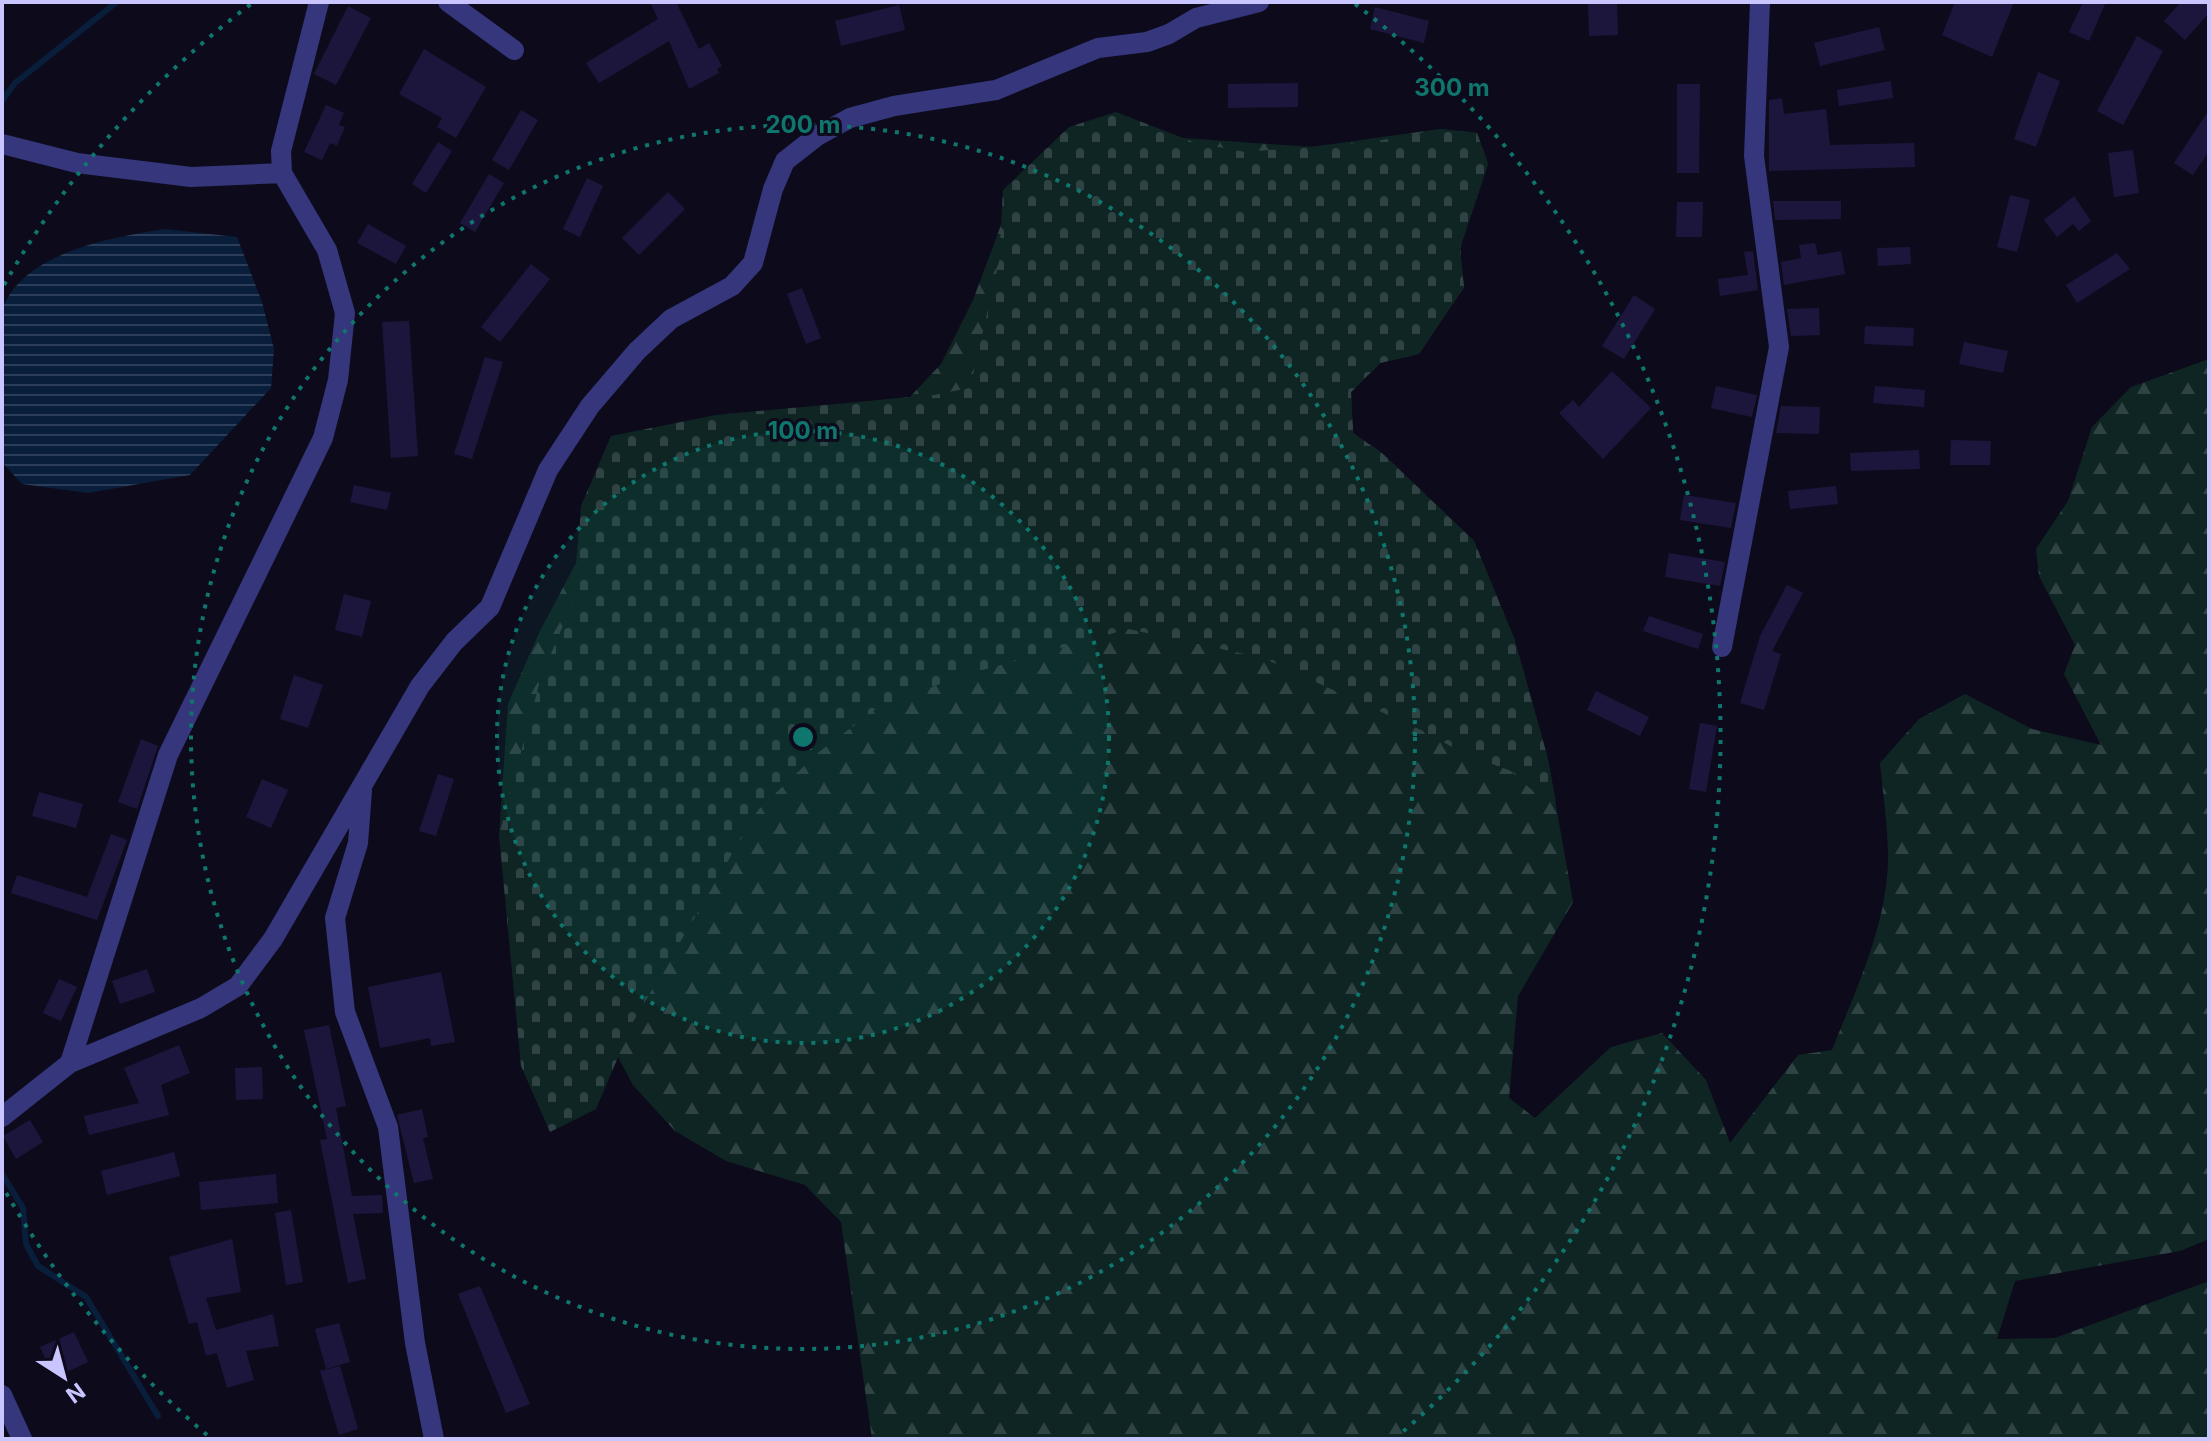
<svg xmlns="http://www.w3.org/2000/svg" width="2211" height="1441" viewBox="0 0 2211 1441" font-family="Inter,sans-serif">
  <style>
    .forest { fill: url(#forest-firs) }
    .cemetery { fill: url(#cemetery-stones) }
    .water { fill: url(#water-rules) }
    .lines { fill: none; stroke-linecap: round; stroke-linejoin: round }
    .stream { stroke: #091e3b; stroke-width: 6 }
    .building { fill: #1c163d }
    .minor { stroke: #35367b; stroke-width: 20 }
    .ring { fill: none; stroke: #0f766e; stroke-width: 4; stroke-dasharray: 4 8 }
    .centre { fill: #0f766e; stroke: #0d0b1b; stroke-width: 4 }
    .ring-label { font-size: 24px; text-anchor: middle; font-weight: bold; fill: #0f766e; stroke: #0d0b1b; stroke-width: 6; stroke-linejoin: round; paint-order: stroke }
  </style>
  <defs>
    <pattern id="forest-firs" width="22" height="20" patternUnits="userSpaceOnUse" patternTransform="scale(2)"><rect width="22" height="20" fill="#0e2523"/><path d="M5 1l3.5 6h-7zM16 11l3.5 6h-7z" fill="#304344"/></pattern>
    <pattern id="cemetery-stones" width="16" height="16" patternUnits="userSpaceOnUse" patternTransform="scale(2)"><rect width="16" height="16" fill="#0e2523"/><path d="M2 7V4a2 2 0 0 1 4 0v3zM10 15v-3a2 2 0 0 1 4 0v3z" fill="#304344"/></pattern>
    <pattern id="water-rules" width="6" height="5" patternUnits="userSpaceOnUse" patternTransform="scale(2)"><rect width="6" height="5" fill="#091e3b"/><path d="M0 2.5h6" fill="none" stroke="#2b3d58"/></pattern>
  </defs>
  <rect width="100%" height="100%" fill="#0d0b1b"/>
  <path class="forest" d="M1440,129L1477,133L1488,164L1460,248L1464,287L1419,354L1380,363L1351,392L1353,433L1383,454L1474,541L1514,638L1547,755L1573,902L1518,996L1509,1098L1535,1118L1611,1047L1662,1033L1706,1080L1730,1143L1798,1055L1832,1050C1857,987 1890,919 1888,850C1887,821 1883,792 1880,763L1919,719L1965,694L2032,729L2101,745L2064,674L2075,645L2039,576L2036,549L2068,501L2092,427L2131,387L2209,359V1239L2180,1251L2015,1281L1997,1339L2055,1338L2209,1281V1439H872L841,1222L805,1185L726,1161L675,1131L633,1085L499,835L508,704L539,633L576,563L803,408L910,397L941,364L973,300L1001,225L1183,138L1311,147Z"/>
  <path class="cemetery" d="M1116,112L1196,143L1245,152L1372,142L1440,129L1477,133L1488,164L1460,248L1464,287L1419,354L1380,363L1351,392L1353,433L1383,454L1474,541L1514,638L1547,755L1556,802L1535,793L1511,771L1465,754L1423,731L1263,658L1128,629L958,677L876,709L819,752L758,810L633,1022L596,1109L550,1132L521,1066L499,835L541,677L573,602L581,506L611,436L716,415L934,395L970,388L999,261L1003,190L1069,127Z"/>
  <path class="water" d="M164,229L237,237L262,302L274,349L271,388L190,475L88,493L22,484L2,462C2,436 0,323 3,307C27,251 111,238 164,229Z"/>
  <g class="lines">
    <path class="stream" d="M2,101L15,83L117,2
      M2,1174L23,1208L26,1244L38,1266L86,1297L158,1416"/>
  </g>
  <path class="building" d="M650,2H676L699,49L709,43L722,66L717,69L719,73L689,89L669,41L599,83L586,63L658,19Z
    M1588,2H1617L1618,35L1589,36Z
    M1955,2H2014L1992,57L1942,35Z
    M2083,2H2106L2089,41L2069,32Z
    M2181,2H2209V13L2185,40L2164,21Z
    M899,5L905,30L841,46L835,21Z
    M348,6L371,18L336,85L314,74Z
    M1375,7L1429,21L1424,43L1370,29Z
    M1879,27L1885,50L1820,66L1814,43Z
    M2137,36L2163,51L2123,125L2097,111Z
    M424,49L486,87L456,138L437,127L442,118L399,94Z
    M2038,72L2060,81L2036,147L2014,139Z
    M1891,81L1893,98L1839,106L1837,90Z
    M1298,83V107L1228,108V84Z
    M1677,84H1700L1699,173H1677Z
    M1782,98L1784,114L1826,109L1830,145L1914,143L1915,167L1769,171V100Z
    M326,105L344,113L339,125L345,127L337,146L330,143L322,160L304,152Z
    M521,110L538,120L509,170L492,160Z
    M2209,110V151L2193,175L2174,163Z
    M438,142L452,151L426,193L412,184Z
    M2133,150L2139,193L2114,197L2108,153Z
    M489,174L504,183L475,232L460,223Z
    M587,178L603,186L580,237L563,229Z
    M668,192L685,209L639,255L622,238Z
    M2010,195L2030,200L2017,252L1997,247Z
    M2074,196L2091,221L2079,231L2073,224L2057,237L2044,220Z
    M1773,201H1841V219L1775,220Z
    M1677,202H1703L1702,237H1676Z
    M368,224L406,246L396,264L357,243Z
    M1815,243L1818,255L1841,251L1845,274L1784,285L1781,262L1801,258L1799,245Z
    M1910,247L1911,264L1878,266L1877,248Z
    M1753,251L1758,290L1720,296L1718,279L1748,275L1744,252Z
    M2117,253L2130,269L2077,303L2066,285Z
    M531,264L550,279L500,342L481,327Z
    M802,288L821,338L806,344L787,294Z
    M1634,295L1655,309L1624,359L1602,346Z
    M1819,308L1820,335L1791,336L1787,309Z
    M409,321L418,456L391,458L382,322Z
    M1865,326L1914,328L1913,346L1864,344Z
    M1964,342L2008,351L2003,373L1959,364Z
    M485,357L503,362L472,459L454,454Z
    M1612,371L1651,408L1603,459L1559,413L1573,400L1579,407Z
    M1716,386L1757,395L1752,417L1711,408Z
    M1875,386L1925,390L1924,407L1873,403Z
    M1781,406L1820,407L1819,434L1776,433Z
    M1951,440L1991,441L1990,465H1950Z
    M1919,450L1920,469L1851,471L1850,453Z
    M354,485L391,493L387,510L350,502Z
    M1836,486L1838,504L1790,509L1788,491Z
    M1684,495L1736,503L1731,528L1680,520Z
    M1669,553L1725,562L1720,586L1665,577Z
    M1787,585L1803,593L1772,651L1781,654L1764,710L1740,703L1760,636Z
    M344,594L371,601L362,637L335,630Z
    M1649,616L1703,634L1698,649L1643,631Z
    M294,675L323,685L308,728L280,719Z
    M1596,691L1649,717L1640,736L1587,710Z
    M1700,723L1717,726L1706,792L1689,789Z
    M141,739L158,746L137,809L118,802Z
    M438,774L454,779L436,836L419,831Z
    M262,779L288,790L271,828L246,817Z
    M39,792L83,804L76,828L32,816Z
    M111,834L127,840L97,920L11,893L17,875L87,897Z
    M147,969L155,992L120,1004L112,981Z
    M441,972L455,1042L431,1046L430,1038L380,1048L368,987Z
    M59,979L77,987L61,1021L43,1013Z
    M329,1025L346,1106L336,1108L352,1196L382,1195L383,1213L353,1214L366,1279L348,1283L320,1140L327,1139L304,1030Z
    M179,1045L190,1073L161,1085L169,1115L89,1135L84,1116L139,1103L124,1068Z
    M262,1067L263,1099L236,1100L235,1068Z
    M422,1109L428,1137L423,1138L433,1179L414,1183L397,1115Z
    M30,1120L43,1142L16,1159L3,1136Z
    M174,1152L180,1176L107,1195L101,1171Z
    M276,1174L278,1203L201,1210L199,1182Z
    M291,1210L303,1282L286,1285L275,1213Z
    M232,1239L241,1292L206,1298L216,1330L273,1314L279,1346L246,1351L254,1380L227,1388L217,1353L206,1356L197,1322L189,1324L169,1257Z
    M480,1286L530,1404L506,1413L458,1294Z
    M339,1323L350,1362L326,1369L315,1329Z
    M74,1332L88,1362L54,1378L40,1347Z
    M340,1366L358,1429L339,1435L320,1371Z"/>
  <g class="lines">
    <path class="minor" d="M448,2L514,50
      M2,144L77,163L191,177L282,173
      M1722,647L1779,347L1754,156L1760,2
      M362,791L358,843L335,918L345,1012L388,1127L415,1343L434,1439
      M70,1063L168,755L323,438L338,380L345,313L327,250L282,173L281,151L319,2
      M2,1117L70,1063L201,1008L238,986L273,939L420,686L454,642L490,607L548,470L590,406L637,351L671,319L732,286L753,263L773,189L785,161L817,136L850,118L894,106L996,90L1098,48L1147,42L1169,34L1196,18L1259,2
      M2,1395L22,1439"/>
  </g>
  <circle cx="803" cy="737" r="306" fill="#0f766e" fill-opacity=".12"/>
  <g class="ring">
    <circle cx="803" cy="737" r="306"/>
    <circle cx="803" cy="737" r="612"/>
    <path d="M207 1435A918 918 0 0 1 4 1189M4 285A918 918 0 0 1 251 4M1355 4A918 918 0 0 1 1399 1435"/>
  </g>
  <circle cx="803" cy="737" r="12" class="centre"/>
  <g class="ring-label">
    <text x="1452" y="96">300 m</text>
    <text x="803" y="133">200 m</text>
    <text x="803" y="439">100 m</text>
  </g>
  <rect width="2211" height="1441" fill="none" stroke="#c8c5ff" stroke-width="8"/>
  <g transform="translate(64 1377) rotate(144)" stroke="#0d0b1b" stroke-width="6" paint-order="stroke">
  <path d="M0-6L14 30L0 20L-14 30Z" fill="#c8c5ff"/>
  <text y="-12" font-size="22" font-weight="bold" text-anchor="middle" fill="#c8c5ff">N</text>
  </g>
</svg>
